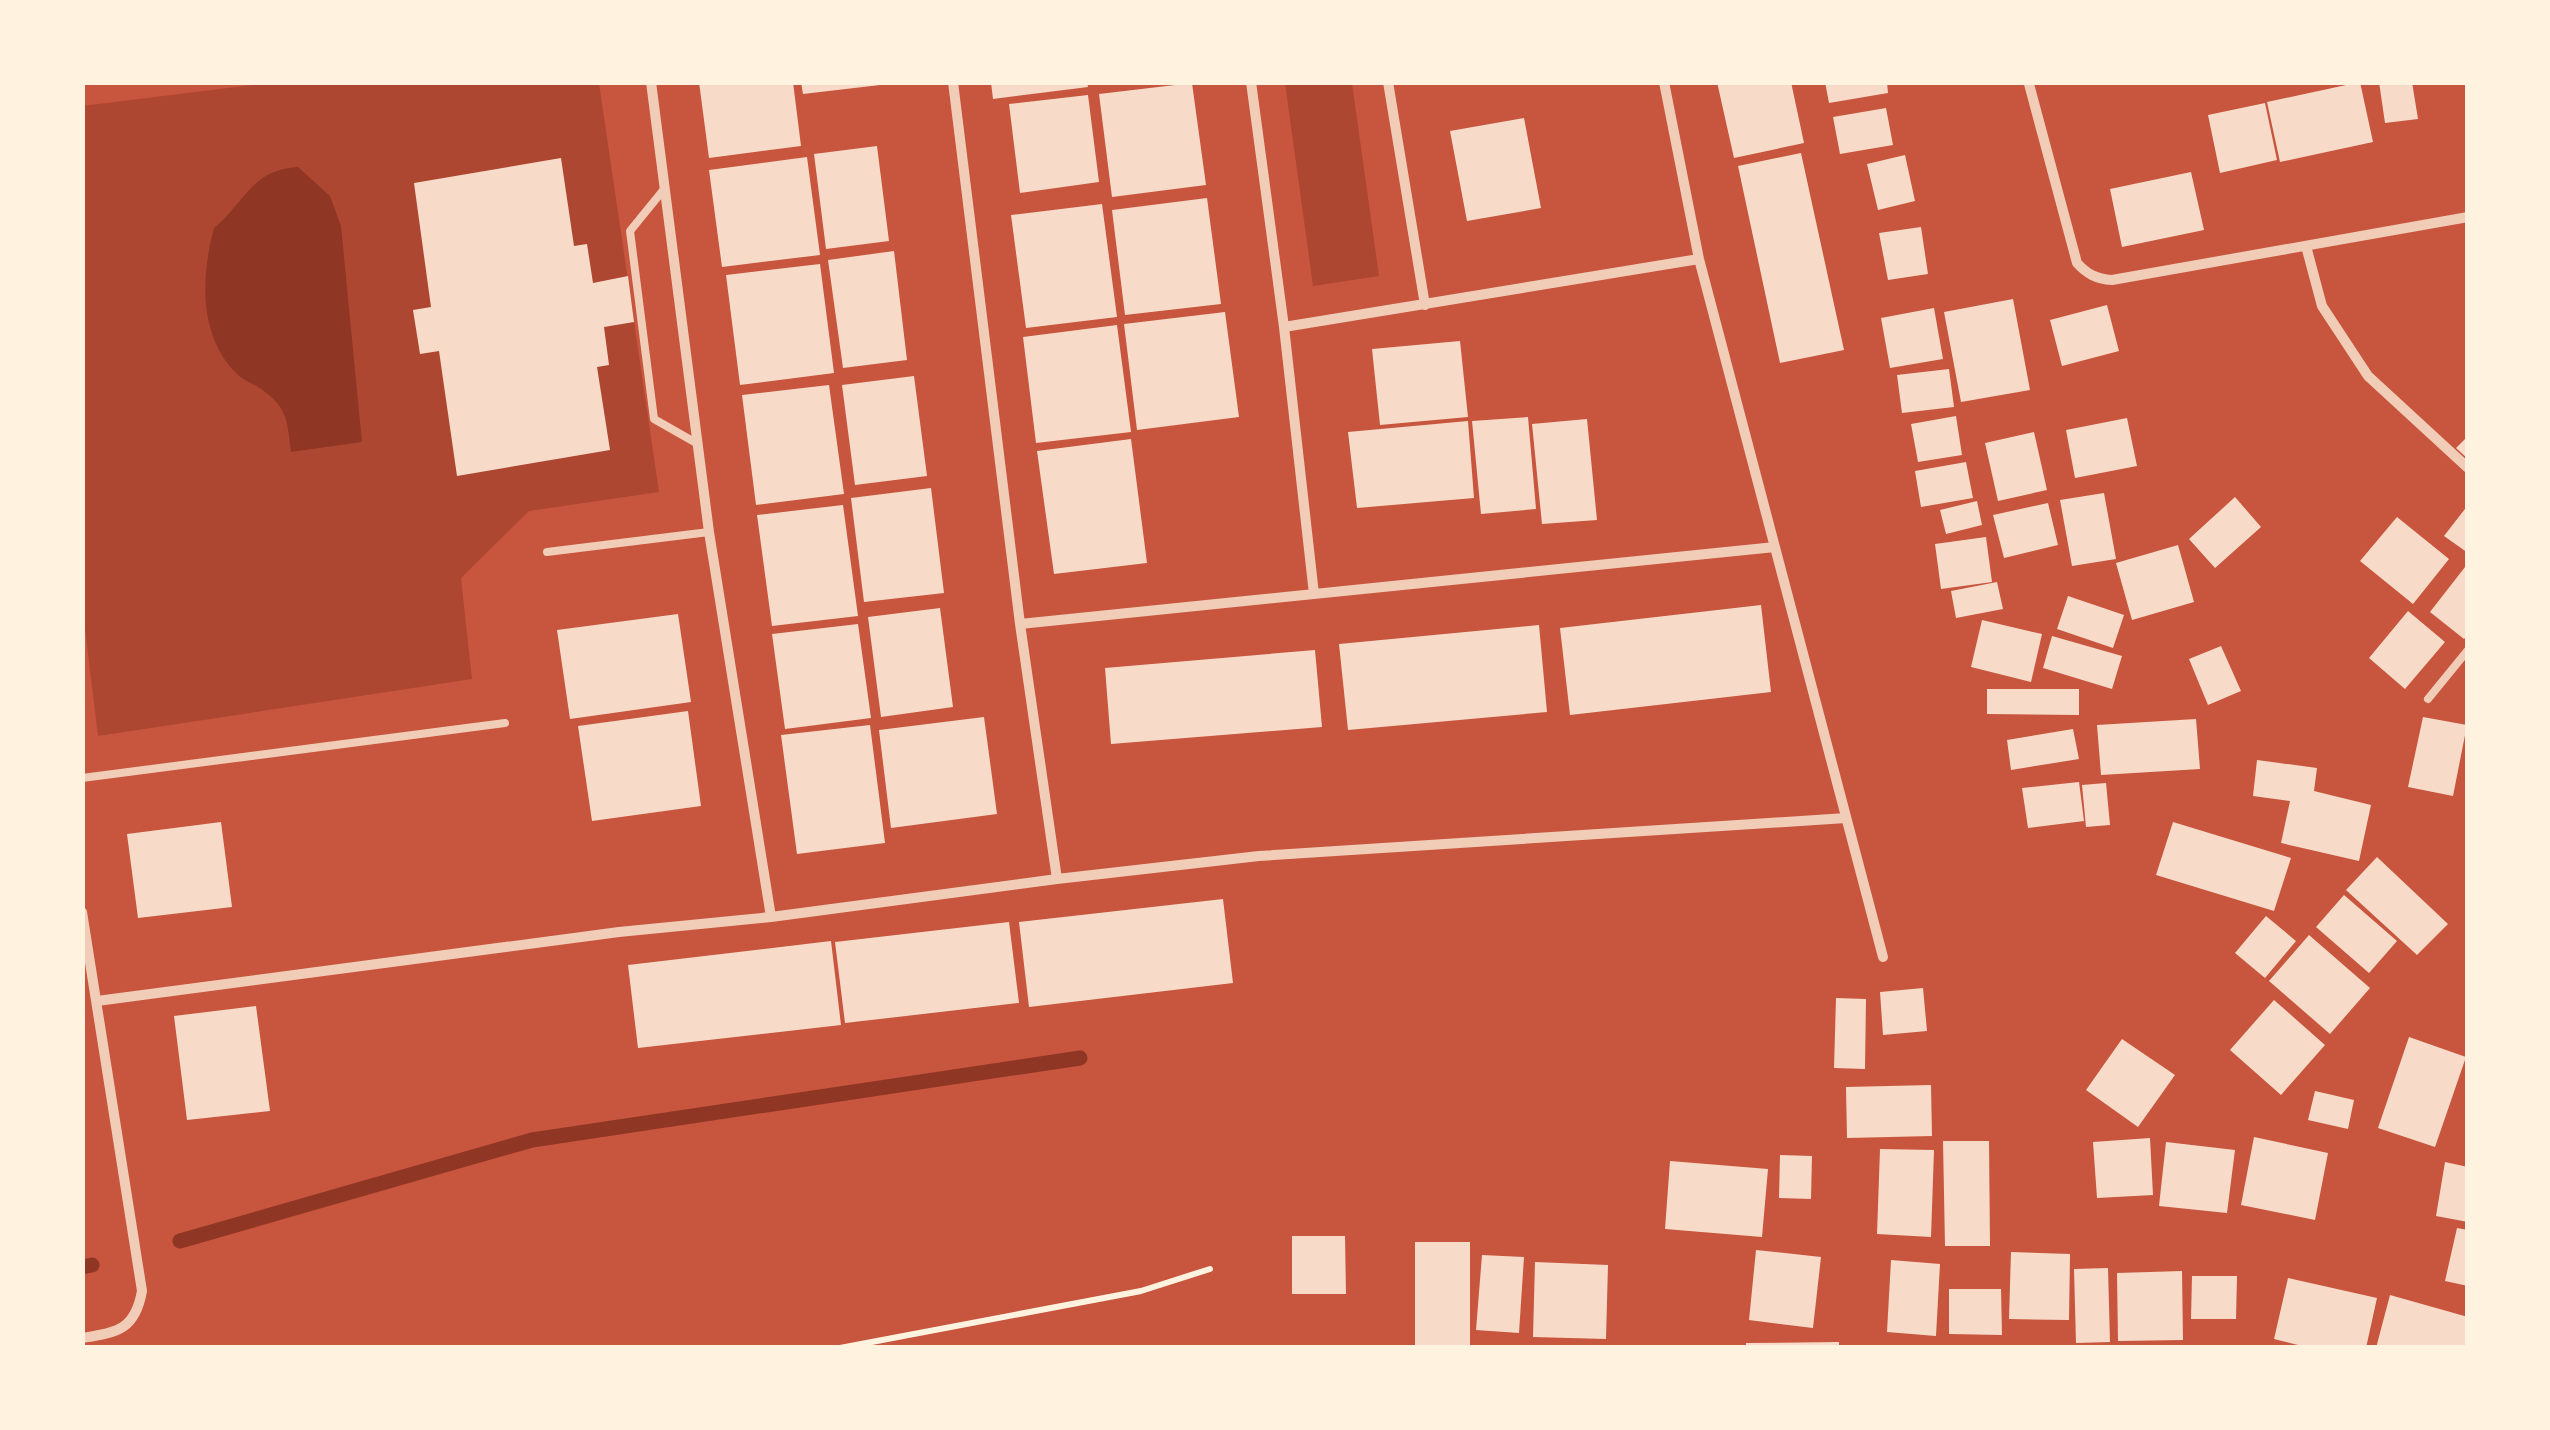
<svg xmlns="http://www.w3.org/2000/svg" width="2550" height="1430" viewBox="0 0 2550 1430" font-family="'IBM Plex Sans',sans-serif">
  <style>
    .green { fill: #ae4732 }
    .water { fill: #8f3625 }
    .lines { fill: none; stroke-linecap: round; stroke-linejoin: round }
    .stream { stroke: #8f3625; stroke-width: 15 }
    .building { fill: #f7dbc8 }
    .path { stroke: #fff3e0; stroke-width: 6 }
    .service { stroke: #f1ccb7; stroke-width: 8 }
    .minor { stroke: #f1ccb7; stroke-width: 10 }
  </style>
  <rect width="100%" height="100%" fill="#c8553d"/>
  <path class="green" d="M277,82L599,83L659,492L529,511L461,578L472,679L98,736L82,604V106Z
    M1285,83H1352L1379,276L1313,286Z"/>
  <path class="water" d="M298,167L330,196L341,226L362,442L291,452C287,418 287,406 258,387C251,383 243,380 238,375C198,337 201,277 214,228C246,201 251,170 298,167Z"/>
  <g class="lines">
    <path class="stream" d="M180,1241L532,1140L1080,1058
      M82,1267L92,1265"/>
  </g>
  <path class="building" d="M699,82H793L801,146L709,158Z
    M801,82H880V85L803,94Z
    M991,82H1087L1088,87L993,99Z
    M1717,82H1791L1804,143L1734,158Z
    M1825,82H1887L1888,93L1829,103Z
    M2360,82L2373,142L2280,162L2267,102Z
    M2379,82H2412L2418,119L2385,123Z
    M1192,83L1206,185L1112,197L1099,94Z
    M1088,95L1099,182L1020,193L1009,104Z
    M2265,103L2277,160L2220,173L2208,115Z
    M1886,108L1893,145L1840,154L1833,117Z
    M1524,118L1541,208L1467,221L1450,131Z
    M877,146L889,241L826,249L814,154Z
    M1801,153L1844,350L1780,363L1738,166Z
    M1905,155L1915,201L1878,210L1867,164Z
    M807,157L820,255L722,267L709,170Z
    M561,158L574,246L587,244L593,283L628,276L634,322L604,327L609,365L597,367L610,450L457,476L439,351L420,354L413,310L431,307L414,183Z
    M2191,172L2204,230L2122,247L2110,189Z
    M1207,198L1221,304L1125,315L1112,210Z
    M1102,204L1117,317L1026,328L1011,215Z
    M1921,227L1928,274L1888,280L1879,233Z
    M894,251L907,360L843,368L828,260Z
    M820,264L834,373L740,385L726,275Z
    M2013,299L2030,390L1961,402L1944,312Z
    M2107,305L2119,351L2062,366L2050,320Z
    M1934,308L1943,359L1890,368L1881,318Z
    M1225,312L1239,417L1137,430L1124,324Z
    M1117,325L1131,432L1036,443L1023,337Z
    M1460,341L1468,417L1380,425L1372,349Z
    M1949,369L1954,407L1902,413L1897,375Z
    M914,376L927,476L855,485L842,385Z
    M829,385L844,494L756,505L742,395Z
    M1956,416L1962,455L1918,462L1911,424Z
    M1528,417L1536,509L1481,514L1472,421Z
    M2127,418L2137,466L2075,478L2066,430Z
    M1587,419L1597,520L1542,524L1532,424Z
    M1468,421L1474,498L1357,508L1348,432Z
    M2034,432L2047,490L1998,501L1985,443Z
    M2468,436V459L2456,448Z
    M1131,439L1147,563L1054,574L1037,451Z
    M1966,462L1973,498L1921,507L1915,471Z
    M931,488L944,593L864,602L851,498Z
    M2104,493L2116,559L2072,566L2060,500Z
    M2235,497L2261,527L2215,568L2189,539Z
    M1977,501L1982,525L1946,534L1940,510Z
    M2048,503L2058,545L2004,558L1993,515Z
    M843,505L858,616L772,626L757,515Z
    M2468,505V553L2444,536Z
    M2397,517L2449,559L2413,604L2360,561Z
    M1986,537L1992,582L1941,589L1935,544Z
    M2178,545L2194,602L2132,620L2116,563Z
    M2465,567L2468,635L2464,639L2430,612Z
    M1997,582L2003,609L1956,618L1951,591Z
    M2068,596L2124,615L2113,648L2057,629Z
    M1761,605L1771,692L1570,715L1560,628Z
    M940,608L953,707L881,717L868,617Z
    M2408,611L2445,642L2405,689L2369,658Z
    M678,614L691,702L570,719L557,630Z
    M1982,620L2042,634L2031,682L1971,667Z
    M858,624L871,718L785,729L772,634Z
    M1539,625L1547,712L1348,730L1339,644Z
    M2052,636L2122,656L2112,689L2043,668Z
    M2221,646L2241,691L2208,705L2189,659Z
    M1315,650L1322,727L1111,744L1105,668Z
    M1987,689H2079V715L1987,714Z
    M688,711L701,806L592,821L578,726Z
    M984,717L997,814L891,828L879,730Z
    M2423,717L2467,725L2453,796L2408,787Z
    M2196,719L2200,769L2101,775L2097,725Z
    M870,725L885,843L797,854L781,735Z
    M2073,729L2079,759L2011,770L2007,740Z
    M2257,760L2317,768L2314,791L2371,805L2359,861L2281,843L2290,801L2253,796Z
    M2079,782L2084,821L2028,828L2022,788Z
    M2106,783L2110,825L2086,827L2082,785Z
    M221,822L232,907L138,918L127,834Z
    M2173,822L2291,858L2274,911L2156,875Z
    M2377,857L2448,924L2417,955L2346,890Z
    M2344,895L2397,941L2369,973L2316,927Z
    M1223,899L1233,983L1029,1007L1019,922Z
    M2266,916L2296,941L2265,978L2235,953Z
    M1009,922L1019,1003L845,1023L835,942Z
    M2309,935L2370,988L2330,1034L2269,981Z
    M831,941L841,1025L638,1048L628,965Z
    M1923,988L1927,1031L1883,1035L1880,992Z
    M1836,998L1866,999L1865,1069L1834,1068Z
    M2274,1000L2325,1045L2281,1095L2230,1050Z
    M256,1006L270,1111L187,1120L174,1016Z
    M2409,1037L2466,1057L2435,1147L2378,1128Z
    M2122,1039L2175,1075L2138,1127L2086,1090Z
    M1931,1085L1932,1136L1847,1138L1846,1087Z
    M2315,1091L2354,1100L2348,1129L2308,1120Z
    M2254,1137L2328,1153L2315,1220L2241,1205Z
    M2150,1138L2153,1195L2097,1198L2093,1142Z
    M1943,1141H1989L1990,1246H1945Z
    M2166,1142L2235,1150L2227,1213L2159,1206Z
    M1880,1149L1934,1150L1931,1237L1877,1234Z
    M1780,1155L1812,1156L1811,1199L1779,1198Z
    M1670,1161L1768,1169L1762,1237L1665,1229Z
    M2445,1162L2468,1167V1222L2436,1216Z
    M2457,1228L2468,1230V1286L2445,1281Z
    M1292,1236H1345L1346,1294H1292Z
    M1415,1242H1470V1348H1415Z
    M1756,1250L1821,1257L1813,1328L1749,1320Z
    M2011,1252L2070,1254L2069,1320L2009,1319Z
    M1482,1255L1524,1257L1519,1333L1476,1330Z
    M1891,1260L1940,1264L1936,1336L1887,1332Z
    M1535,1262L1608,1265L1606,1339L1533,1337Z
    M2108,1268L2110,1342L2076,1343L2074,1269Z
    M2182,1271L2183,1340L2118,1341L2117,1273Z
    M2192,1276H2237L2236,1319H2191Z
    M2288,1278L2377,1298L2366,1348H2310L2274,1339Z
    M1949,1289H2001L2002,1335L1949,1334Z
    M2390,1295L2468,1317V1348H2376Z
    M1839,1342V1348H1746V1343Z"/>
  <g class="lines">
    <path class="path" d="M840,1348L1141,1291L1210,1269"/>
    <path class="service" d="M665,188L630,231L654,419L698,444
      M547,552L709,532
      M2428,699L2468,650
      M82,778L505,723"/>
    <path class="minor" d="M651,82L709,532L771,917
      M953,82L1020,624L1057,879
      M1251,82L1284,327L1314,594
      M1388,82L1425,305
      M1664,82L1699,259L1883,957
      M2029,84L2077,263C2087,274 2096,279 2112,280L2468,217
      M2306,246L2322,306L2368,376L2468,468
      M1284,327L1699,259
      M1020,624L1775,547
      M82,912L142,1291C135,1330 118,1332 82,1338
      M97,1001L619,932L771,917L1057,879L1259,856L1846,818"/>
  </g>
  <rect width="2550" height="1430" fill="none" stroke="#fff3e0" stroke-width="170"/>
</svg>
